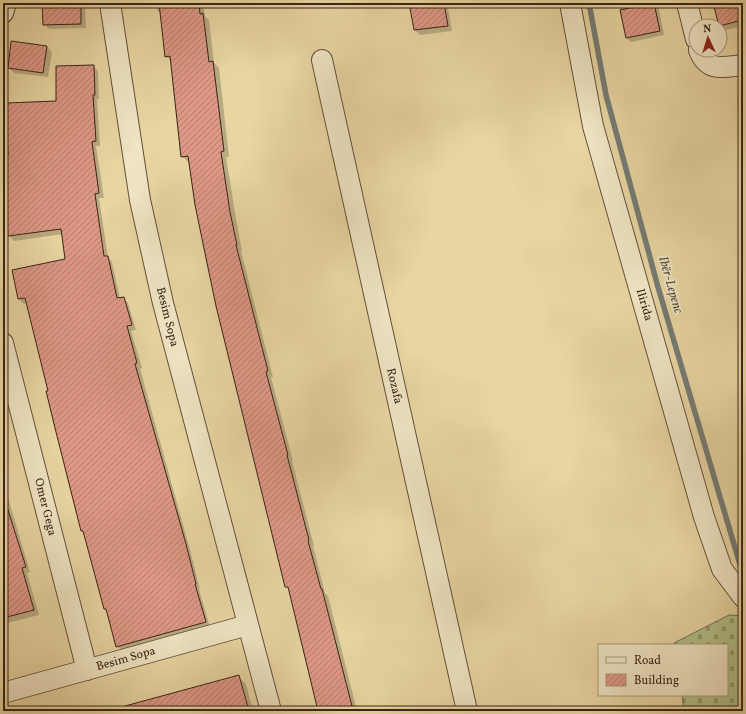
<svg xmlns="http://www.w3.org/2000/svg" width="746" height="714" viewBox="0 0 746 714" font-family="Vollkorn,serif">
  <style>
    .cemetery { fill: url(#cemetery-stones); stroke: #757050 }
    .shadow { fill: #0003 }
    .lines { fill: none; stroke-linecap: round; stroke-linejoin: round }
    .stream { stroke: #747b74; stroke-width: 5.5 }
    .building { fill: url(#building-hatch); stroke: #392318 }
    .minor-casing { stroke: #64503a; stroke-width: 22 }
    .minor { stroke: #efe4c3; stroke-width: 20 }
    .labels { text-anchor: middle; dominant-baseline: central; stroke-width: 3.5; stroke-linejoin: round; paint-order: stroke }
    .street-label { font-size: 12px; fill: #392318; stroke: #efe4c3 }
    .water-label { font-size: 13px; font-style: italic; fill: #52483e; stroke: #efe4c3 }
  </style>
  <defs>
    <pattern id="cemetery-stones" width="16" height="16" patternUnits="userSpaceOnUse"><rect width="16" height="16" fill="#b1be88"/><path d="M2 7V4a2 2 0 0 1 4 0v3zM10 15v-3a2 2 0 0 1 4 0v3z" fill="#919a6e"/></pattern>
    <pattern id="building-hatch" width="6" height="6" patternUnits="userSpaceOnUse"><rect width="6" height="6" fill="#de9886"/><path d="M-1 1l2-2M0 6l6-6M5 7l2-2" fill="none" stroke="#b57c6d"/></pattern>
  </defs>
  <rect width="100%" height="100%" fill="#e7d5a2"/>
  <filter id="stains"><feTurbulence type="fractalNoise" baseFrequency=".005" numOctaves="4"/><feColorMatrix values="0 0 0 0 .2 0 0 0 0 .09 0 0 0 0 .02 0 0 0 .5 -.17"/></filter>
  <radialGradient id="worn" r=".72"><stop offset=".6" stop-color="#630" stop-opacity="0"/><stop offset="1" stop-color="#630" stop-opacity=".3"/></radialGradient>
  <path class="cemetery" d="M729,615L743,616V711H684L682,695H727V645H674V643Z"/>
  <path class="shadow" d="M43,3H85L86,28L49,29L44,24Z
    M156,3H203L205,16L209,20L214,63L219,68L229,157H226L236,219L242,251H241L273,377H271L293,461H292L314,546H313L325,593L328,596L357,711H319L290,590L286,587L190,162H188L182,156L172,62L166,56L161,14L157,10Z
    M410,3H447L452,31L420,35L415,30Z
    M619,3H654L659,9L664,35L631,42L626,37Z
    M714,3H742L743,26L725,30L720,26Z
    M47,47L52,52L48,77L14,73L9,68Z
    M93,66L98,71L99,99H97L100,146H96L104,198H99L108,257L112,262L120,299L123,298L128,303L136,330L131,331L142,368L140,369L190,550L200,589H199L210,627L122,651L117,646L108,612L105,609L84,533L82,531L27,303L24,304L19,299L66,260L63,234L14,241L9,236L3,169V157H9L57,102Z
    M737,99H743V128L740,125Z
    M3,466L6,479L3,480Z
    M3,481L30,572L27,573L39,615L3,624Z
    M238,677L246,684L253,711H111Z"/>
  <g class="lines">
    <path class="stream" d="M589,3L606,95L658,287L741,568L743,569"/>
  </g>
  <path class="building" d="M42,3H81V24L43,25Z
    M159,3H199L200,14L203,13L209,62L213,61L224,151L221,152L230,212L237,245H236L268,371L266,372L288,455H287L309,540L308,541L321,589H322L352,706L330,711H318L288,587H285L216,306L195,205L188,156L181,157L170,56L165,57Z
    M409,3H444L448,26L414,30Z
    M654,3L660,31L626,38L620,10Z
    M713,3H739L743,20L719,26Z
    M11,41L47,46L43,73L8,68Z
    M94,65L95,95H93L96,141L92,142L99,193L95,194L104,256H108L117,298L124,297L132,325L127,326L137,363L135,364L186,544L196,584H195L206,622L116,647L106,609H104L83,531H81L55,428L46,391H48L25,298L18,299L12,270L65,259L61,229L8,236L3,196V156H8L6,103L56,101V66Z
    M7,507L26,567L22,568L34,610L3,618V508Z
    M239,675L249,711H125V706Z"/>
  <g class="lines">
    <defs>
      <path id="minor" d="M110,3L140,200L163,303L271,711
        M570,3L593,126L704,517L722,569L743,597
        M687,3L696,39
        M3,13L6,3
        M699,50C708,73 723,67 743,65
        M322,60L467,711
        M3,343L87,670
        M3,693L248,625"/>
    </defs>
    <use href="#minor" class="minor-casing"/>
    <use href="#minor" class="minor"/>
  </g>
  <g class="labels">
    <g class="street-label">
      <text transform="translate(644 305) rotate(74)">Ilirida</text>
      <text transform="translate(167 317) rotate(76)">Besim Sopa</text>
      <text transform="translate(394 386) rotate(77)">Rozafa</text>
      <text transform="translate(45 507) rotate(76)">Omer Gega</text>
      <text transform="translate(126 659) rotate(-16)">Besim Sopa</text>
    </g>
    <g class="water-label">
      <text transform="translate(670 285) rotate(74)">Ibër-Lepenc</text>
    </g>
  </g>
  <rect width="746" height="714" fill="none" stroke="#e7d5a2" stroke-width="16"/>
  <rect x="4" y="4" width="738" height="706" fill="none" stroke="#392318" stroke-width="2"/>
  <rect x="8" y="8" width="730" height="698" fill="none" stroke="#392318"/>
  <rect x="598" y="644" width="130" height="52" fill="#efe4c3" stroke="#a6977f"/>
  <rect x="606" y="657" width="20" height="6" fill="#efe4c3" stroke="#a6977f"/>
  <text x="634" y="664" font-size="12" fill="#392318">Road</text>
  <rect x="606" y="674" width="20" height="12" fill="url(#building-hatch)" stroke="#a6977f"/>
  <text x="634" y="684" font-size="12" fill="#392318">Building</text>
  <g transform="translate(708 38) rotate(356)"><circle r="19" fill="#efe4c3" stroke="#a6977f"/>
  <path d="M0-3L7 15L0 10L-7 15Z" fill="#8f2418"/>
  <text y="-6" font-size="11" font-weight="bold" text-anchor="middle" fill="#392318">N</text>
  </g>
  <rect width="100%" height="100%" filter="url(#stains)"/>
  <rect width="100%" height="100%" fill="url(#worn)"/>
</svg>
